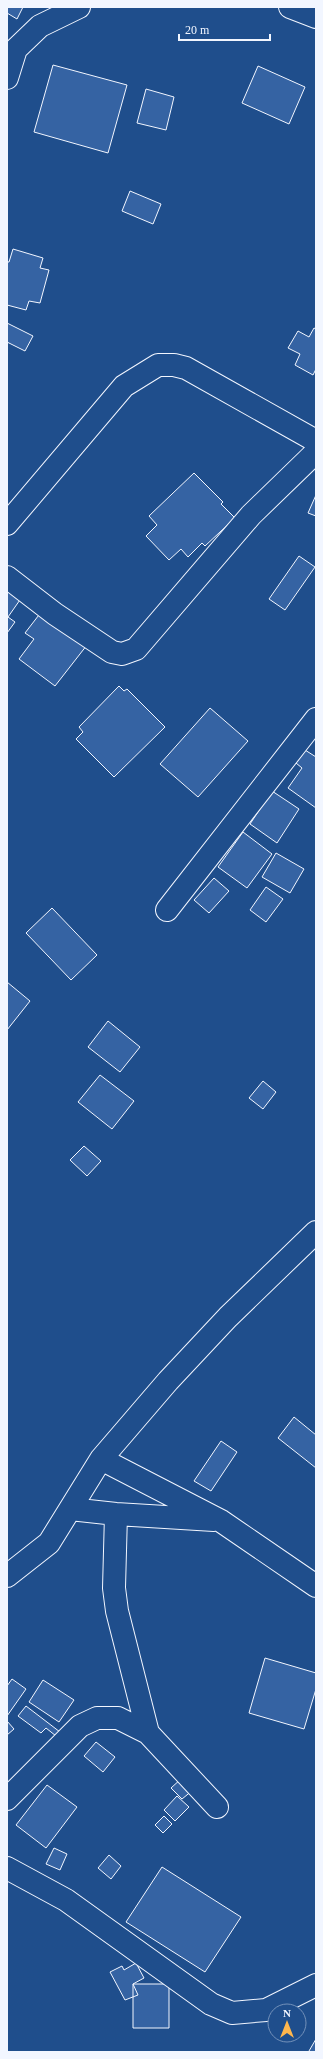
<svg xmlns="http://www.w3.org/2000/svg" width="323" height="2059" viewBox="0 0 323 2059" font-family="Georgia,serif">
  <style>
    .building { fill: #3563a3; stroke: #f2f6ff }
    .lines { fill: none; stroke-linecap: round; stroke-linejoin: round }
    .minor-casing { stroke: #f2f6ff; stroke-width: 24 }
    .minor { stroke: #1f4e8c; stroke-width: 22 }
  </style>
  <rect width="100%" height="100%" fill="#1f4e8c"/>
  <path class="building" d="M7,7H23L17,19L7,13Z
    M53,65L127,85L108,153L34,132Z
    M258,66L305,87L289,124L242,103Z
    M146,89L174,97L166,130L137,123Z
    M130,191L161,204L153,224L122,211Z
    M13,249L43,258L40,268L49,270L40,303L29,301L26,310L7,305V262H9Z
    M7,323L33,336L25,351L7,342Z
    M314,328L316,329V369L313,375L295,365L300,354L288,348L298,331L309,337Z
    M194,473L223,502L221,504L235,518L205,546L202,543L188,557L181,549L169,560L146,536L157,525L149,516Z
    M316,495V516L308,513Z
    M299,556L315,567L285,610L269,599Z
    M7,586L22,597L8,617L15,622L7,633Z
    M42,611L87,645L55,686L19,659L34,639L25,633Z
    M119,686L124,691L127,689L165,727L114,777L76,739L83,732L79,727Z
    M210,708L248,741L198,797L160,764Z
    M305,750L316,757V808L288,788L302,768L296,763Z
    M272,791L299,809L277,843L250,824Z
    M243,832L272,854L247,888L218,867Z
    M276,853L304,869L290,893L262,877Z
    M214,878L229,891L209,913L194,900Z
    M266,887L283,899L266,922L250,910Z
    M52,908L97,955L71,980L26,933Z
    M7,982L30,1001L7,1030Z
    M108,1021L140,1047L120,1072L88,1047Z
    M100,1075L134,1101L112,1129L78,1102Z
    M263,1081L276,1092L263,1109L249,1098Z
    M84,1146L101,1161L87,1176L70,1160Z
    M294,1417L316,1435V1468L278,1438Z
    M221,1441L237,1452L211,1491L194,1481Z
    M265,1658L316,1673V1689L304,1729L249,1713Z
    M12,1679L26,1689L7,1716V1686Z
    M43,1680L74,1700L59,1722L29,1702Z
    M26,1706L60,1732L56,1736L46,1728L41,1733L18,1716Z
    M7,1721L14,1729L7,1735Z
    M96,1742L115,1757L103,1772L84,1756Z
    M182,1778L193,1790L182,1799L171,1788Z
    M47,1785L77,1807L46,1848L16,1825Z
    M177,1796L189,1807L175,1821L164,1810Z
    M164,1816L172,1824L163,1833L155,1825Z
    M54,1848L67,1854L60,1870L46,1864Z
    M109,1855L121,1866L111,1879L98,1868Z
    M162,1867L241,1917L205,1972L126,1922Z
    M136,1963L144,1978L133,1984L138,1995L125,2000L110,1972L122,1966L124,1970Z
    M133,1984H169V2028H133Z
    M316,2039V2052H310L309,2051Z"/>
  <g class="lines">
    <defs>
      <path id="minor" d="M290,7L316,17
        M7,78L16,49L40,26L79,7
        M7,524L124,386L158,365H174L186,368L316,441
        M7,577L55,614L112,652L122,654L136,649L251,515L316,452
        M167,910L316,719
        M101,1459L221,1521L316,1586
        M70,1509L116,1514L214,1520
        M116,1514L114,1588L117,1611L148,1733
        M7,1576L49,1543L101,1459L168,1381L228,1317L316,1232
        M7,1799L80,1726L97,1718H118L148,1733L217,1807
        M7,1868L66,1900L211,2004L232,2013L266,2010L316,1985"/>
    </defs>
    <use href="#minor" class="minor-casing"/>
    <use href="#minor" class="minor"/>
  </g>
  <rect width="323" height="2059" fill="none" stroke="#f2f6ff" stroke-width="16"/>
  <g transform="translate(287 2023)"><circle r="19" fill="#1f4e8c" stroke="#7391ba"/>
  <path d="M0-3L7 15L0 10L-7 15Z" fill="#ffb74d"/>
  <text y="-6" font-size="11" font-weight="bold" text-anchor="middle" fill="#f2f6ff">N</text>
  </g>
  <path d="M179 34v6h91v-6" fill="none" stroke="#f2f6ff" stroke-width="2"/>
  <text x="185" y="34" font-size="12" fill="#f2f6ff" stroke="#1f4e8c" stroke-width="3" paint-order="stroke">20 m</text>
</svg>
